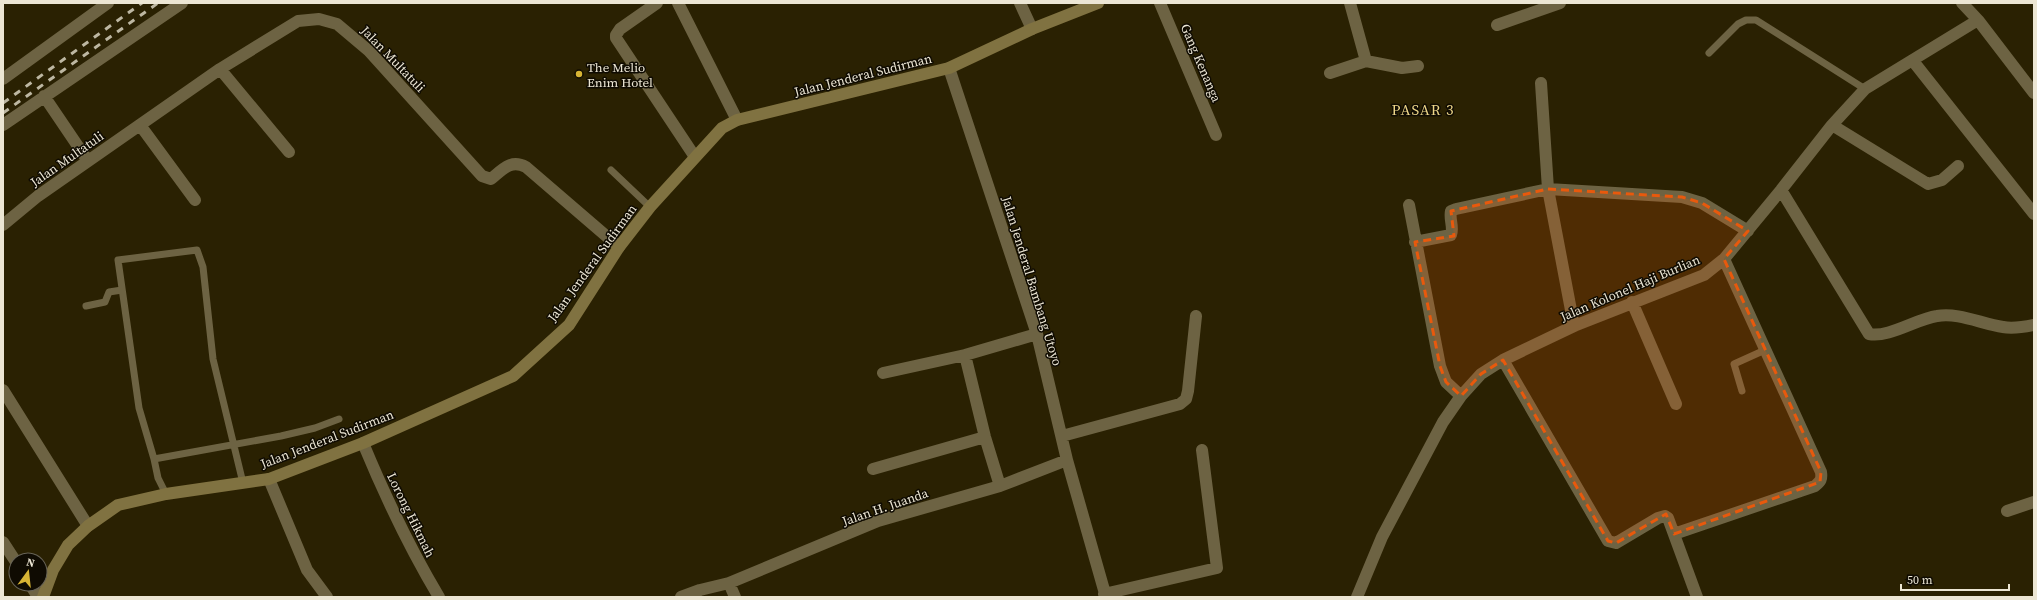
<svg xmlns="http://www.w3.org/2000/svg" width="2037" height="600" viewBox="0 0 2037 600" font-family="'Source Serif 4',serif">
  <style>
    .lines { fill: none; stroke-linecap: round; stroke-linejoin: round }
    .lane { stroke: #6d6343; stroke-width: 7 }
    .street { stroke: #6d6343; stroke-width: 12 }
    .secondary { stroke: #807241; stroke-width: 12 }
    .rail { stroke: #bdb7a2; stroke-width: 3; stroke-dasharray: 7 7; stroke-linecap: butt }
    .marked { fill: #e8590c; fill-opacity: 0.2; stroke: #e8590c; stroke-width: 3; stroke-dasharray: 8 5; stroke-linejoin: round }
    .poi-dot { fill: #d7b434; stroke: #0f0b02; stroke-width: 1.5 }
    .labels { text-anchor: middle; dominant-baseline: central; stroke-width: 3; stroke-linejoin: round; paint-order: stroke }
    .street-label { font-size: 13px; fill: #ece6d4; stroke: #0f0b02 }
    .poi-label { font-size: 13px; fill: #ece6d4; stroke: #0f0b02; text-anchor: start }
    .quarter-label { font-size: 15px; letter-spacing: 1px; fill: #eed689; stroke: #0f0b02 }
  </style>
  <rect width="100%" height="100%" fill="#2a2102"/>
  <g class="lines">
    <path class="lane" d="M1709,53L1738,24L1746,20H1756L1865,89
      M611,170L650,207
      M86,306L105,302L109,292L122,290
      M1742,391L1734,364L1765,350
      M154,459L281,436L315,428L339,419
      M166,494L158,478L154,459L139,408L118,260L197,250L203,267L213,359L243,483"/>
    <path class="street" d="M657,3L620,29L616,35V38L695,157
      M678,3L737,120
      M1020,3L1032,29
      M1160,3L1216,135
      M1962,3L1978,20L2034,93
      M1497,25L1560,3
      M1366,61L1402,68L1418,66
      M1913,61L2034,214
      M949,68L1037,334L1067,460L1106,597
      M220,69L289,152
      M1330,73L1366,61L1350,3
      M3,79L108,3
      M1541,83L1548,189L1574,326
      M44,96L88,161
      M3,125L182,3
      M140,125L195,200
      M1832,125L1928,184L1942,180L1958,166
      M1781,190L1869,334C1889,338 1916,319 1937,316C1958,312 1982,324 2003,327C2013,329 2024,327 2034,325
      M1409,205L1440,366L1446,382L1461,396
      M3,225L38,196L220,69L298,21L319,19L337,24L369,51L482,176L491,179C503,169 511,159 526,167L619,247
      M1415,242L1451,235C1454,227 1449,219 1451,211L1456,209L1548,189L1682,197L1702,203L1748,231
      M1632,302L1676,404
      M965,355L985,437L1000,486
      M1503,360L1608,541L1616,543L1658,518L1665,516L1668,518L1697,597
      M883,373L965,355L1037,334
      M3,390L88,526
      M1062,436L1180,404L1186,399L1188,391L1196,316
      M363,443C385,496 409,547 439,597
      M873,469L985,437
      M269,479L307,570L327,597
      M2007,511L2034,502
      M1674,534L1815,486C1821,481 1822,479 1821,472L1724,259
      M3,542L16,562
      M729,583L735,597
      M30,584L38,597
      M1104,594L1217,568L1202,450
      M681,597L700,590L729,583L878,521L1000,486L1067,460
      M1357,597L1382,537L1443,422L1461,396L1481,374L1503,360L1574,326L1704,275L1724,259L1781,190L1832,125L1865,89L1978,20"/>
    <path class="secondary" d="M43,597L53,570L68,545L88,526L118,505L166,494L269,479L363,443L513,376L569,325L619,247L650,207L722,128L737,120L949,68L1032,29L1098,3"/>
    <path class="rail" d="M3,103L142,3
      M3,113L158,3"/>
  </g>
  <path class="marked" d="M1548,189L1682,197L1702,203L1748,231L1724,259L1821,472L1820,482L1674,534L1666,514L1616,543L1608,541L1503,360L1481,374L1461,396L1446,382L1440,366L1415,242L1454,236L1451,211Z"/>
  <circle class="poi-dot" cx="579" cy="74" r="4"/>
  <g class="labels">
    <g class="street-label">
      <text transform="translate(393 59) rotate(46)">Jalan Multatuli</text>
      <text transform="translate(1201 63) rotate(67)">Gang Kenanga</text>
      <text transform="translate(863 75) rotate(-14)">Jalan Jenderal Sudirman</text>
      <text transform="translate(67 159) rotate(-35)">Jalan Multatuli</text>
      <text transform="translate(592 263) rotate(-54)">Jalan Jenderal Sudirman</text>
      <text transform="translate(1032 281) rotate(73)">Jalan Jenderal Bambang Utoyo</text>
      <text transform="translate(1630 288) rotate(-23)">Jalan Kolonel Haji Burlian</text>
      <text transform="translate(327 439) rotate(-21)">Jalan Jenderal Sudirman</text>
      <text transform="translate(885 507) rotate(-19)">Jalan H. Juanda</text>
      <text transform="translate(411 515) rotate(64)">Lorong Hikmah</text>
    </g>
    <g class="poi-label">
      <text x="587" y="67">The Melio<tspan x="587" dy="15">Enim Hotel</tspan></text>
    </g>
    <g class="quarter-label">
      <text x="1423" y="109">PASAR 3</text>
    </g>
  </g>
  <rect width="2037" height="600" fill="none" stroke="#ece6d4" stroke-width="8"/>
  <g transform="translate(28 572) rotate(15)"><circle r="19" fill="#0f0b02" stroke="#676356"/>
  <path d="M0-3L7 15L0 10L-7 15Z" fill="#d7b434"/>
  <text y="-6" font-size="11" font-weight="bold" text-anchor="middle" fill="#ece6d4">N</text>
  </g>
  <path d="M1901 584v6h108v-6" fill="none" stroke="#ece6d4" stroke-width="2"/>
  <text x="1907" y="584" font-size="12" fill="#ece6d4" stroke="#0f0b02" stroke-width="3" paint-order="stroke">50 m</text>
</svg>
